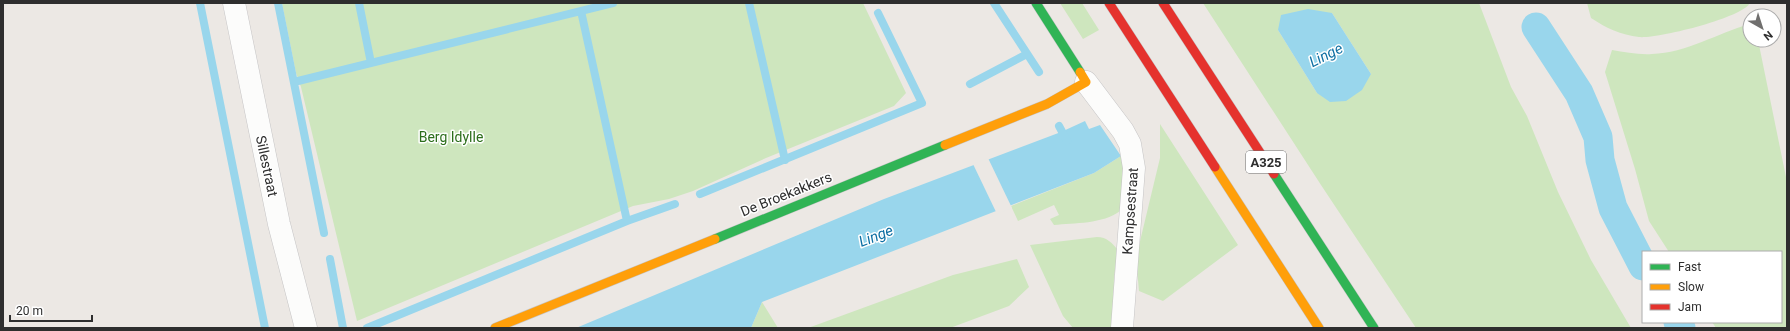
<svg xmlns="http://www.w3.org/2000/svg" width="1790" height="331" viewBox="0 0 1790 331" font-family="Roboto,sans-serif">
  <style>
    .green { fill: #cee6be; fill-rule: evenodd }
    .water { fill: #99d6ec }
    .pier { fill: #ece8e4 }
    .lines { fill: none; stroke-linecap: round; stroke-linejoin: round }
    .stream { stroke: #99d6ec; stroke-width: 8 }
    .canal { stroke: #99d6ec; stroke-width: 29 }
    .street-casing { stroke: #c5c4c5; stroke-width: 23 }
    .fast-casing { stroke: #c5c4c5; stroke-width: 10 }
    .slow-casing { stroke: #c5c4c5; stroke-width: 10 }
    .jam-casing { stroke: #c5c4c5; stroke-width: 10 }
    .street { stroke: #fcfcfb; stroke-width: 22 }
    .fast { stroke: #30b455; stroke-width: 9 }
    .slow { stroke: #ff9f0a; stroke-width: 9 }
    .jam { stroke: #e5322d; stroke-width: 9 }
    .labels { text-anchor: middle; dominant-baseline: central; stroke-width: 3; stroke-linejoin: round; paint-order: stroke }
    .shield { fill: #fff; stroke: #6d6d6d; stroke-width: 1 }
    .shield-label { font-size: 13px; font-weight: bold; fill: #2e2e2e }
    .park-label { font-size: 14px; fill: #2c6e1b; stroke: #fff }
    .street-label { font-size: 14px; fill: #2e2e2e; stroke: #fff }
    .water-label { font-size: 15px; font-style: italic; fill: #0d6fa3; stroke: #fff }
  </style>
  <rect width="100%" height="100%" fill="#ece8e4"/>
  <path class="green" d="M282,3H863L906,93L894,106L766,158L693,191L669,199L633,206L357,321L301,87L296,73Z
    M1060,3H1082L1099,30L1083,39Z
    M1203,3H1479L1511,87L1527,116L1558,192L1591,260L1631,328H1416L1321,185ZM1332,13L1371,74L1317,93L1278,30Z
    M1587,3H1750C1742,18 1657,39 1639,37C1621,35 1606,28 1591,18Z
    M1750,24V40H1758L1787,182V328H1716L1712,322H1781V252H1669L1649,221L1635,169L1605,72L1612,50C1625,52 1639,55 1652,54C1686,53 1718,33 1750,24Z
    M1160,124L1238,245L1163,301L1139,291L1136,258L1160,158Z
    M1121,156L1126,166L1120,211C1103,224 1074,223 1054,225L1050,219L1059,215L1054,205L1018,221L1011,206L1094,173Z
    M1097,237C1107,237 1112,243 1118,250L1114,277L1113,328H1073L1063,316L1030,245Z
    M1017,259L1029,287L1009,306L950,328H808L953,275Z
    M762,302L778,328H751Z"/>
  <path class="water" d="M1308,9L1332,13L1371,74L1362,90L1346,101L1330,102L1317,93L1278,30L1281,15Z
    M1085,121L1089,129L1100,125L1121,156L1094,173L762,302L751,328H576L884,199L1061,132Z"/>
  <path class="pier" d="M988,158L1012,208L997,214L973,164Z"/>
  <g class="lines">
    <path class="stream" d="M200,3L265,328
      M278,3L324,233
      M359,3L371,63
      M749,3L785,160
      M994,3L1039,72
      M581,11L627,221
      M294,82L613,3
      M970,84L1027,54
      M1059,126L1067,141
      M700,194L922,103L878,13
      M330,259L343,328
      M367,328L627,221L675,204"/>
    <path class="canal" d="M1536,27L1579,93L1598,137L1600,160L1613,208L1643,266
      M1678,322L1681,328"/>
    <defs>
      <path id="street" d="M234,3L279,224L306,328
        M1086,82L1123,131L1130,144L1134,168L1122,328"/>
      <path id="fast" d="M1036,3L1080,72
        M1274,174L1374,328
        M715,239L945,145"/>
      <path id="slow" d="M945,145L1047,104L1086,82L1080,72
        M1215,167L1319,328
        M495,328L715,239"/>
      <path id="jam" d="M1109,3L1215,167
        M1163,3L1274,174"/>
    </defs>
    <use href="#street" class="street-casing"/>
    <use href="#fast" class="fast-casing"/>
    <use href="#slow" class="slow-casing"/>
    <use href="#jam" class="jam-casing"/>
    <use href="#street" class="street"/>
    <use href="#fast" class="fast"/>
    <use href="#slow" class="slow"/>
    <use href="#jam" class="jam"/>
  </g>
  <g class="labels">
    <rect class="shield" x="1246" y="151" width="40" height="22" rx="3"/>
    <g class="shield-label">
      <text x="1266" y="162">A325</text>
    </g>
    <g class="park-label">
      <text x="451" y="137">Berg Idylle</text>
    </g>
    <g class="street-label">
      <text transform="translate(267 166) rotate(78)">Sillestraat</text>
      <text transform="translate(786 194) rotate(-22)">De Broekakkers</text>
      <text transform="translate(1130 211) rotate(-86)">Kampsestraat</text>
    </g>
    <g class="water-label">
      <text transform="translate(1326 55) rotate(-27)">Linge</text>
      <text transform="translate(876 236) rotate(-21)">Linge</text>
    </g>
  </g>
  <rect width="1790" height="331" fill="none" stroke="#2e2e2e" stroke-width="8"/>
  <rect x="1642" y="251" width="140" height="72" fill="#ffffff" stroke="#ababab"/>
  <rect x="1650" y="264" width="20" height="6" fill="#30b455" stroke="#ababab"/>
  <text x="1678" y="271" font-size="12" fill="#2e2e2e">Fast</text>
  <rect x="1650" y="284" width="20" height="6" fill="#ff9f0a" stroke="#ababab"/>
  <text x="1678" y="291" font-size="12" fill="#2e2e2e">Slow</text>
  <rect x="1650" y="304" width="20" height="6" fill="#e5322d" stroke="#ababab"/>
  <text x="1678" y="311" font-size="12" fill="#2e2e2e">Jam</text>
  <g transform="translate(1762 28) rotate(141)"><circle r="19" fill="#ffffff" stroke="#ababab"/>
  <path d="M0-3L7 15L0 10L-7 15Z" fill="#706f6e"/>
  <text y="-6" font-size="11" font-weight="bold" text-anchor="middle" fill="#2e2e2e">N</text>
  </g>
  <path d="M10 315v6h82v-6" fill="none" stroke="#2e2e2e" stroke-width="2"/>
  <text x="16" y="315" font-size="12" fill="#2e2e2e" stroke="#ffffff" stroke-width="3" paint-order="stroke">20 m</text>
</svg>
